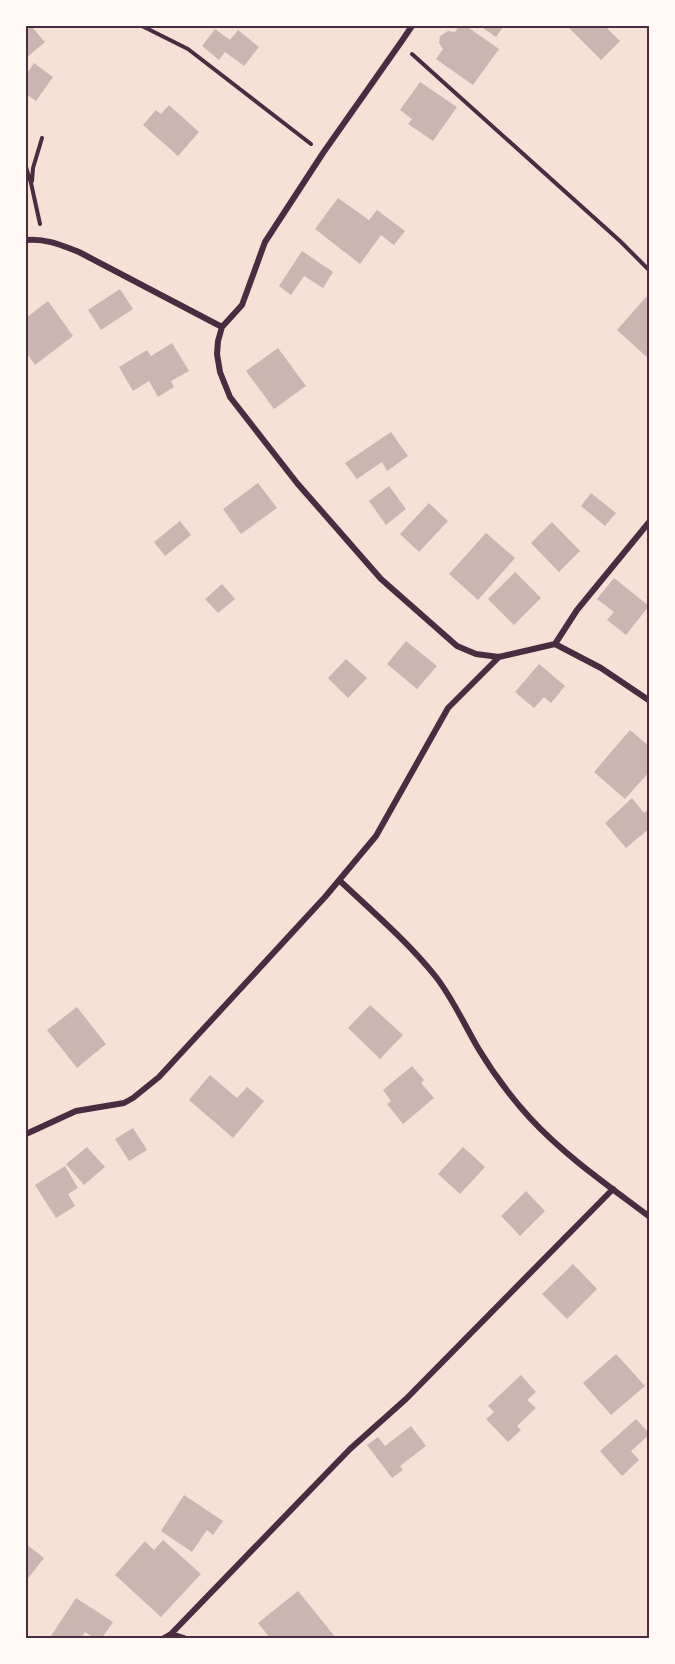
<svg xmlns="http://www.w3.org/2000/svg" width="675" height="1664" viewBox="0 0 675 1664" font-family="Montserrat,sans-serif">
  <style>
    .building { fill: #ccb4b1 }
    .lines { fill: none; stroke-linecap: round; stroke-linejoin: round }
    .path { stroke: #4a2c40; stroke-width: 4 }
    .minor { stroke: #4a2c40; stroke-width: 6 }
    .neatline { fill: none; stroke: #4a2c40; stroke-width: 2 }
  </style>
  <rect width="100%" height="100%" fill="#f7e1d7"/>
  <path class="building" d="M27,26H31L45,42L26,58V27Z
    M459,26H466L499,49L473,85L436,59L443,49L439,43L440,36L448,31L455,32Z
    M480,26H504L496,37Z
    M567,26H605L620,41L601,60Z
    M215,29L230,40L238,30L259,47L244,66L225,52L219,60L202,46Z
    M34,63L53,77L36,101L26,94V75Z
    M420,82L457,107L433,141L408,124L412,119L400,110Z
    M169,105L199,132L178,156L143,125L156,110L161,114Z
    M338,198L369,220L377,210L405,231L394,245L381,235L360,264L315,229Z
    M302,251L333,272L323,288L304,276L291,295L279,286Z
    M120,289L133,309L101,330L88,310Z
    M646,297L650,300V360L617,330Z
    M48,301L73,336L35,365L26,352V318Z
    M172,343L189,371L171,381L174,387L158,397L149,381L133,391L119,367L147,350L151,356Z
    M278,348L306,386L274,409L246,371Z
    M391,432L408,456L387,471L382,462L357,479L345,463Z
    M258,483L277,508L241,534L223,509Z
    M389,486L406,509L386,525L369,501Z
    M591,493L616,513L605,526L581,506Z
    M429,503L448,521L419,552L400,534Z
    M180,521L191,535L165,556L154,542Z
    M552,522L580,551L559,572L531,543Z
    M486,533L515,558L478,600L449,574Z
    M515,572L541,598L514,625L488,599Z
    M614,578L649,606L626,635L607,620L614,612L597,599Z
    M222,584L235,599L218,613L205,599Z
    M406,641L437,666L417,689L387,664Z
    M346,659L367,678L348,698L328,678Z
    M539,664L565,686L551,703L544,697L534,708L515,692Z
    M630,730L650,747V771L625,799L594,772Z
    M632,798L644,813L650,808V828L626,848L605,823Z
    M370,1005L403,1035L380,1059L348,1028Z
    M77,1007L106,1044L77,1068L47,1030Z
    M412,1066L424,1080L421,1083L434,1098L403,1124L387,1104L391,1101L383,1090Z
    M210,1075L237,1098L247,1087L264,1101L233,1138L189,1100Z
    M133,1128L147,1150L129,1161L115,1139Z
    M87,1147L105,1167L84,1185L66,1164Z
    M463,1147L485,1167L460,1194L438,1174Z
    M65,1166L78,1188L68,1194L75,1206L56,1218L35,1185Z
    M526,1191L545,1211L520,1236L501,1216Z
    M573,1264L597,1289L567,1319L542,1294Z
    M616,1354L645,1386L611,1415L583,1383Z
    M521,1375L536,1392L527,1400L536,1408L517,1426L521,1430L508,1442L486,1419L494,1412L488,1406Z
    M636,1419L650,1434L631,1451L639,1460L622,1476L600,1451Z
    M411,1426L426,1446L400,1466L403,1470L392,1478L367,1445L378,1437L385,1446Z
    M184,1495L223,1521L213,1535L207,1530L192,1552L161,1531Z
    M163,1540L201,1574L161,1617L115,1575L145,1541L154,1550Z
    M26,1544L44,1558L26,1581Z
    M298,1591L336,1638H270L258,1623Z
    M76,1598L113,1622L102,1638H94L85,1632L81,1638H55L51,1636Z"/>
  <g class="lines">
    <path class="path" d="M142,26L188,49L311,144
      M412,54L620,241L650,271
      M26,167L31,183L40,224
      M32,181L33,168L42,138"/>
    <path class="minor" d="M412,26L399,45L323,153L265,242L242,305L222,327L218,341L217,354L220,372L230,397L297,483L381,579L457,646L476,654L499,657L555,644L601,668L650,701
      M26,240C45,238 61,245 79,252L222,327
      M555,644L577,610L650,521
      M339,880C372,911 408,942 436,977C453,999 464,1024 478,1048C493,1073 510,1096 530,1118C565,1156 609,1186 650,1217
      M26,1134L76,1111L124,1103L133,1098L159,1077L325,897L376,836L448,708L499,657
      M171,1634L184,1638
      M164,1638L171,1634L350,1449L406,1399L613,1189"/>
  </g>
  <rect width="675" height="1664" fill="none" stroke="#fffaf5" stroke-width="54"/>
  <rect x="27" y="27" width="621" height="1610" class="neatline"/>
</svg>
